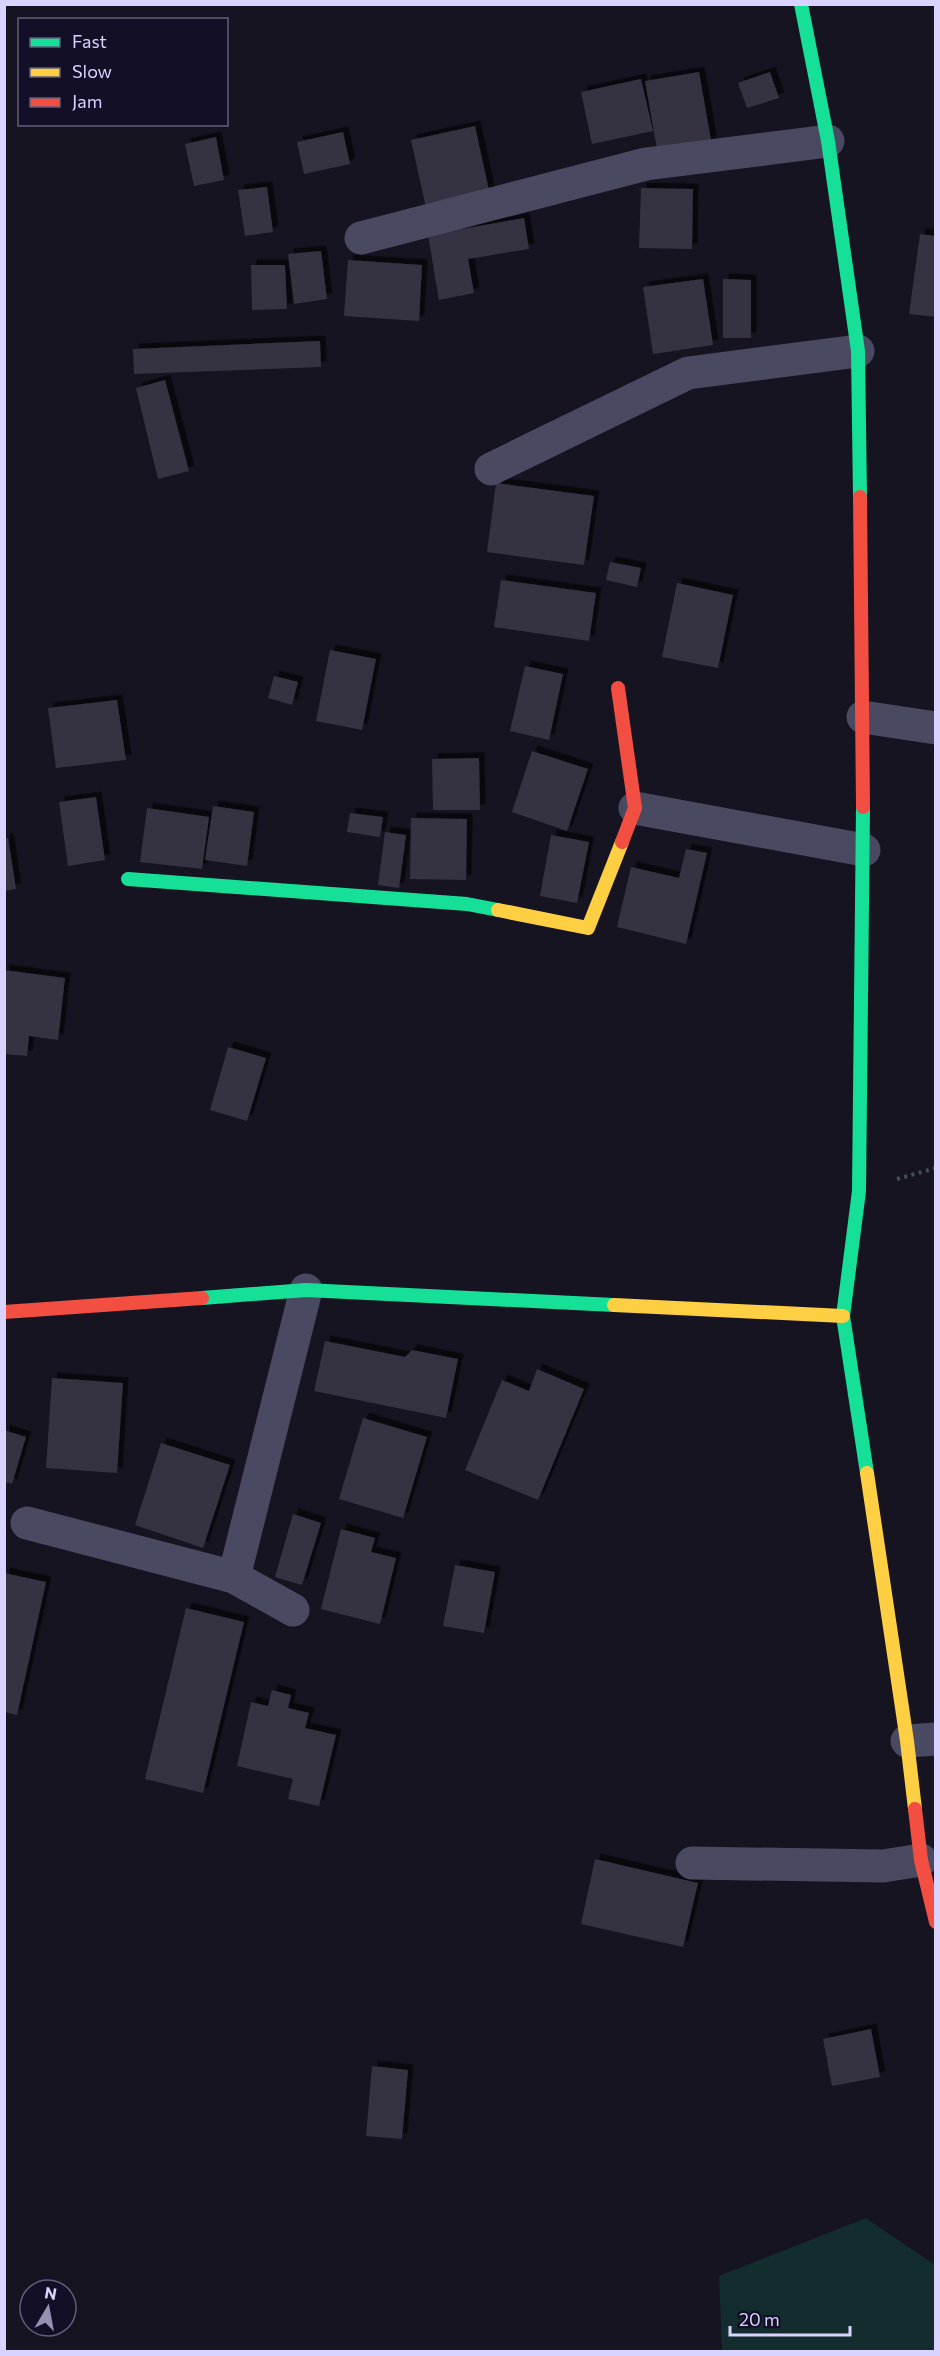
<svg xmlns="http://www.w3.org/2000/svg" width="940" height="2356" viewBox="0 0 940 2356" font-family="Commissioner,sans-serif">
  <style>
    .green { fill: #132c2d }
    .building { fill: #343243; filter: url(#shadow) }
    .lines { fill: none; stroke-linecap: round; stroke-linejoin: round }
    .path { stroke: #44505f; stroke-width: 4; stroke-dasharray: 3 4.5; stroke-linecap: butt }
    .street { stroke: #4a4962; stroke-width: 33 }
    .fast { stroke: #16e098; stroke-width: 14 }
    .slow { stroke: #ffcf43; stroke-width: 14 }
    .jam { stroke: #f24e42; stroke-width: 14 }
  </style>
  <defs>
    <filter id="shadow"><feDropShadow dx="5.5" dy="-5.5" stdDeviation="0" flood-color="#0009"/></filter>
  </defs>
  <rect width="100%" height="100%" fill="#161421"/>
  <path class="green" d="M866,2218L935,2265V2351H722L719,2276Z"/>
  <path class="building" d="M699,72L712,146L658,155L645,81Z
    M770,72L779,98L747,108L738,83Z
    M641,79L653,131L592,144L581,92Z
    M475,126L490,195L426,208L411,140Z
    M343,132L350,164L304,174L297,142Z
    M216,137L224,180L194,186L185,144Z
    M267,187L273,232L245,236L238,190Z
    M641,188L693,189L692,249L639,248Z
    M524,218L529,249L468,259L474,293L439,300L428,235Z
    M920,234L936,236V317L909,314Z
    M321,251L327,299L294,304L288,254Z
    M348,260L422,265L419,321L344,316Z
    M251,265H285L287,309L252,310Z
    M703,279L713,345L653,354L643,287Z
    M723,279L751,280V338H723Z
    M320,341L321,367L134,374L133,349Z
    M165,380L189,471L158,479L136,388Z
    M496,483L594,496L584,565L487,552Z
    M610,562L641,568L637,587L606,580Z
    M501,580L596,593L589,641L494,627Z
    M677,583L733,595L718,668L662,657Z
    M330,650L376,659L362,730L316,721Z
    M525,666L563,674L549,740L510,731Z
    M274,676L298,682L292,705L268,698Z
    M117,700L126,760L56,768L48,708Z
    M532,751L588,769L567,831L512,812Z
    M479,758L480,810H433L432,759Z
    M96,797L105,860L68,866L59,802Z
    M213,806L254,812L247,866L205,860Z
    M147,808L209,817L202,869L140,862Z
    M350,813L383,817L380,837L347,832Z
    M411,818L467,819L466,880L410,879Z
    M385,832L406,835L399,888L378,885Z
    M551,835L589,842L577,903L540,896Z
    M8,838L16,889L4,891V839Z
    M686,849L707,853L686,944L617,927L631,867L679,878Z
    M4,970L65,978L58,1040L29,1036L27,1056L4,1054Z
    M228,1047L266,1058L247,1121L210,1110Z
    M325,1341L405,1357L412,1350L458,1359L446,1418L314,1391Z
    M537,1369L584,1389L538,1500L465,1470L502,1380L529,1391Z
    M52,1378L123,1383L117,1473L46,1468Z
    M363,1418L427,1437L403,1518L339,1499Z
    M4,1430L26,1437L12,1484L4,1482Z
    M161,1443L230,1465L203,1548L135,1525Z
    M293,1514L321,1523L302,1585L275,1577Z
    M341,1529L375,1538L371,1552L396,1558L380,1624L321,1609Z
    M455,1565L495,1572L484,1633L443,1626Z
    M4,1573L46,1582L17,1715L4,1712Z
    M186,1608L244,1622L203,1793L145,1779Z
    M272,1690L291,1695L288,1708L309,1713L305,1728L336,1735L319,1806L288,1799L293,1779L237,1766L251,1702L268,1706Z
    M595,1859L698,1883L683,1947L581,1924Z
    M871,2029L880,2077L832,2086L823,2039Z
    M372,2066L408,2070L402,2139L366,2136Z"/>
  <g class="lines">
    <path class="path" d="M897,1179L936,1168"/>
    <path class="street" d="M361,238L646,164L828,141
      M491,469L688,373L858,351
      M863,717L936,728
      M635,808L864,850
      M27,1523L234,1577L293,1610
      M234,1577L306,1290
      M907,1741L936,1739
      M692,1863L883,1866L921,1860"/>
    <path class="fast" d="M801,4L828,141L858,351L860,497
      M863,807L859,1191L843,1316L867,1473
      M128,879L467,904L498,910
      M202,1298L306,1290L614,1305"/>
    <path class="slow" d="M498,910L588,928L622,842
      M614,1305L843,1316
      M867,1473L907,1741L915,1809"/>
    <path class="jam" d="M860,497L863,807
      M618,688L635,808L622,842
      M4,1312L202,1298
      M915,1809L921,1860L936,1922"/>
  </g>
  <rect width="940" height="2356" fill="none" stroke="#d9d4ff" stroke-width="12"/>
  <rect x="18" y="18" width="210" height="108" fill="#130f26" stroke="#625e7d" stroke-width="1.5"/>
  <rect x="30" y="38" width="30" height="9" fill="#16e098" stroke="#625e7d" stroke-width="1.5"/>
  <text x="72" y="48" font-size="18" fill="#d9d4ff">Fast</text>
  <rect x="30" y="68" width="30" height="9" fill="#ffcf43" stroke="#625e7d" stroke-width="1.5"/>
  <text x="72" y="78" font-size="18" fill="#d9d4ff">Slow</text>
  <rect x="30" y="98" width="30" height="9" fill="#f24e42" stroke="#625e7d" stroke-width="1.5"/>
  <text x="72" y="108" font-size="18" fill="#d9d4ff">Jam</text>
  <g transform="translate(48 2308) rotate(10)"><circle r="28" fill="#130f26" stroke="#625e7d" stroke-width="1.5"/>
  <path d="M0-4.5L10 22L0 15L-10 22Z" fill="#9591b1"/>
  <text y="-9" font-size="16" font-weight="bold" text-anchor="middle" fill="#d9d4ff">N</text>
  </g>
  <path d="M730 2326v9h120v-9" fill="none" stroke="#d9d4ff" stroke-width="3"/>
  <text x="739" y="2326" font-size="18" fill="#d9d4ff" stroke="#130f26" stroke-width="4.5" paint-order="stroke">20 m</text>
</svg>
